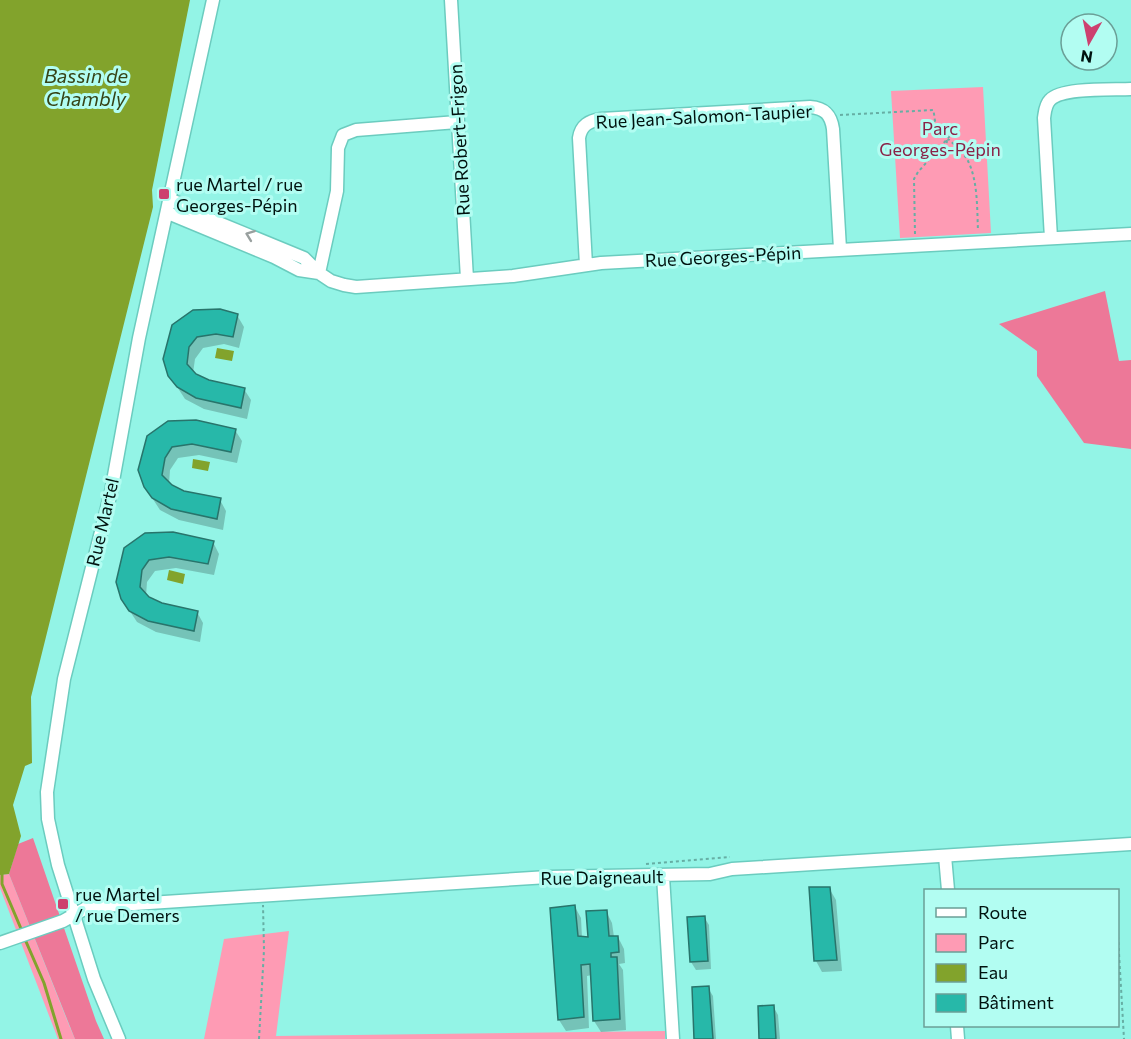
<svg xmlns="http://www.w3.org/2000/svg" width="1131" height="1039" viewBox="0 0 1131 1039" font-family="Commissioner,sans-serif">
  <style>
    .green { fill: #fe9bb4 }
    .forest { fill: #ed7898 }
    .water { fill: #82a32c }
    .shadow { fill: #0003 }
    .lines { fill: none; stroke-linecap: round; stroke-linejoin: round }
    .stream { stroke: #82a32c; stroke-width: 3 }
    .building { fill: #27b8a9; stroke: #28746b; stroke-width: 1.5 }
    .street-casing { stroke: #6bccbf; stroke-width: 15 }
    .path { stroke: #66aea4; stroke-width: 2; stroke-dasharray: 3 3; stroke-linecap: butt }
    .street { stroke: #fff; stroke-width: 12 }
    .oneway { stroke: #99a09f }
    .poi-dot { fill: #cd406f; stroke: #b2fdf2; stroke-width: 2 }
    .labels { text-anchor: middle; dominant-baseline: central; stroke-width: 6; stroke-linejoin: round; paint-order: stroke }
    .street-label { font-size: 18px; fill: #00120f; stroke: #b2fdf2 }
    .park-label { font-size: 18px; fill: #8a2147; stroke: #b2fdf2 }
    .poi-label { font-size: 18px; fill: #00120f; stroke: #b2fdf2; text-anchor: start }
    .water-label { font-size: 20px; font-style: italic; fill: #364416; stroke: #b2fdf2 }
  </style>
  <rect width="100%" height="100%" fill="#93f4e6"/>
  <path class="green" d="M983,87L991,233L900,238L891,91Z
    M9,874L69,1025L75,1039H58L0,888V875Z
    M289,931L276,1036L665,1031V1039H204L224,939Z"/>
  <path class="forest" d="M1105,291L1119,361L1131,360V449L1084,443L1037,376V351L999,324Z
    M33,838L96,1021L104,1039H75L9,874L18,844Z"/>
  <path class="water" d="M0,0H190L152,190L153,207L31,697L32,763L25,766L13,805L21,836L9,874L0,875Z
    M217,348L234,351L232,361L215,358Z
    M193,459L210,462L208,471L192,468Z
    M169,570L185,574L183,584L167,580Z"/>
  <path class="shadow" d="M237,315L244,327L239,348L224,344L203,348L195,359L193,373L209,381L244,389L251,400L247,419L204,409L185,399L170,376L173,326Z
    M235,430L242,441L237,463L199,455L178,458L170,470L169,484L184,492L220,500L226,511L223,530L179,520L160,510L145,487L148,437Z
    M213,542L219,554L214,575L176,568L155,571L147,582L146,596L161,604L197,612L203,623L200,642L156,632L137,622L122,599L125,549Z
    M829,888L836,900L842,971L822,972L816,961Z
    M575,907L581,918L582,938L589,939L606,911L612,923L614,937H618L624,949L625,963L619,964L623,970L626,1030L601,1032L594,1021L592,975L587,976L589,1028L566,1031L559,1020L551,909Z
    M704,917L709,925L711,969L696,970L691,962Z
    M708,988L713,996L716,1039H696Z
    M773,1006L778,1015L780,1039H761Z"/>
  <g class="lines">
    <path class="stream" d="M2,874V884L22,931
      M24,937L44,983L61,1039"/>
  </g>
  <path class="building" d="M220,309L238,314L233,337L216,334L197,337L189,347L187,364L196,374L209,380L245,388L241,408L196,398L177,387L168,376L163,359L172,325L193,310Z
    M196,420L236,429L231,452L192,444L172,447L165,458L162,475L172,485L184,491L221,498L217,519L171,509L152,498L144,487L138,470L147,436L168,421Z
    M173,532L214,541L208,564L169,557L149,560L142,570L140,587L149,597L162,603L198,611L194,631L148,621L129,611L121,599L116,582L124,548L145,533Z
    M809,887H830L837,960L814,961Z
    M575,905L578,936L588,937L586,911L607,910L609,936H618L619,952L611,953V957H617L620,1019L593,1021L590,964L581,965L584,1017L558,1020L550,908Z
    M705,916L708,961L690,962L687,917Z
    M709,986L713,1039H694L692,987Z
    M774,1005L776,1039H759L758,1006Z"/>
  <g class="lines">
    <defs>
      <path id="street" d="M451,0L467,279
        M170,200L179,203L209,219L304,258L319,273L331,281L344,285L356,287L513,276L601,263L1131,234
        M168,213L274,257L299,270L319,273
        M1051,238L1044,118C1045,112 1045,105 1050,100C1062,87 1113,90 1131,89
        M586,265L579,138C581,125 589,121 601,119L810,107C825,108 831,115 833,129L840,249
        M319,273L337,191L338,148L343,135L356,130L457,122
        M945,856L948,890
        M663,876L673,1039
        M0,943L63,921L88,907L548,877L710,874L732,869L1131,844
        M957,1026L958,1039
        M119,1039L94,979L58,865L48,819L47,792L64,679L111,492L139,338L213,0"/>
    </defs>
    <use href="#street" class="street-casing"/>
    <path class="path" d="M840,115L933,110C935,115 934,122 937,127C946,139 962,149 968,161C978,181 977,209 978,231
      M946,149L947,140
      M915,234L914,179L918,172L955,130
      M646,864L730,857
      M1118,936L1124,1039
      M259,1039L264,950L263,905"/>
    <use href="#street" class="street"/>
  </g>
  <defs><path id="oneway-chevron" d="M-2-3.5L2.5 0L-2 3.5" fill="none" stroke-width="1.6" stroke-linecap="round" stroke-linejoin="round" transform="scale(1.5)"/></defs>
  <use class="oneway" href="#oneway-chevron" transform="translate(250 235) rotate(-159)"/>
  <g class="poi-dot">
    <rect x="158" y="188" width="12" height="12" rx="3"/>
    <rect x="57" y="898" width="12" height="12" rx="3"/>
  </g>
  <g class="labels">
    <g class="street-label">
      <text transform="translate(704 116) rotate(-3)">Rue Jean-Salomon-Taupier</text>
      <text transform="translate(459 140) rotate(-93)">Rue Robert-Frigon</text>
      <text transform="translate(723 256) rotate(-3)">Rue Georges-Pépin</text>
      <text transform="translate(102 522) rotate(-77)">Rue Martel</text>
      <text transform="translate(602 877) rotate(-1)">Rue Daigneault</text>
    </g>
    <g class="park-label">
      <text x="940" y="128">Parc<tspan x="940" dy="21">Georges-Pépin</tspan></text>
    </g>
    <g class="poi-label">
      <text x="176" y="184">rue Martel / rue<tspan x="176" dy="21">Georges-Pépin</tspan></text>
      <text x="75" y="894">rue Martel<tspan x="75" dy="21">/ rue Demers</tspan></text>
    </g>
    <g class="water-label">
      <text x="86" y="75">Bassin de<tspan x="86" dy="23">Chambly</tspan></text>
    </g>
  </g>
  <rect x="924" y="889" width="195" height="138" fill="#b2fdf2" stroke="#6b9f97" stroke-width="1.5"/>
  <rect x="936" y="908" width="30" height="9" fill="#ffffff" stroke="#6b9f97" stroke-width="1.5"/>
  <text x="978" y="919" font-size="18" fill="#00120f">Route</text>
  <rect x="936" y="934" width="30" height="18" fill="#fe9bb4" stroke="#6b9f97" stroke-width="1.5"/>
  <text x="978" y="949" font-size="18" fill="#00120f">Parc</text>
  <rect x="936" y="964" width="30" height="18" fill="#82a32c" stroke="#6b9f97" stroke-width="1.5"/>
  <text x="978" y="979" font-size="18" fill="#00120f">Eau</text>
  <rect x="936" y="994" width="30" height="18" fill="#27b8a9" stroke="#6b9f97" stroke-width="1.5"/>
  <text x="978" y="1009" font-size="18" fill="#00120f">Bâtiment</text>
  <g transform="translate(1089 42) rotate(189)"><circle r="28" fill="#b2fdf2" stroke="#6b9f97" stroke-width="1.5"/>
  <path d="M0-4.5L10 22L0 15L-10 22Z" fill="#cd406f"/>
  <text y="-9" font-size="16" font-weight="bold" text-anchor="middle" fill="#00120f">N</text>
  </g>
</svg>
